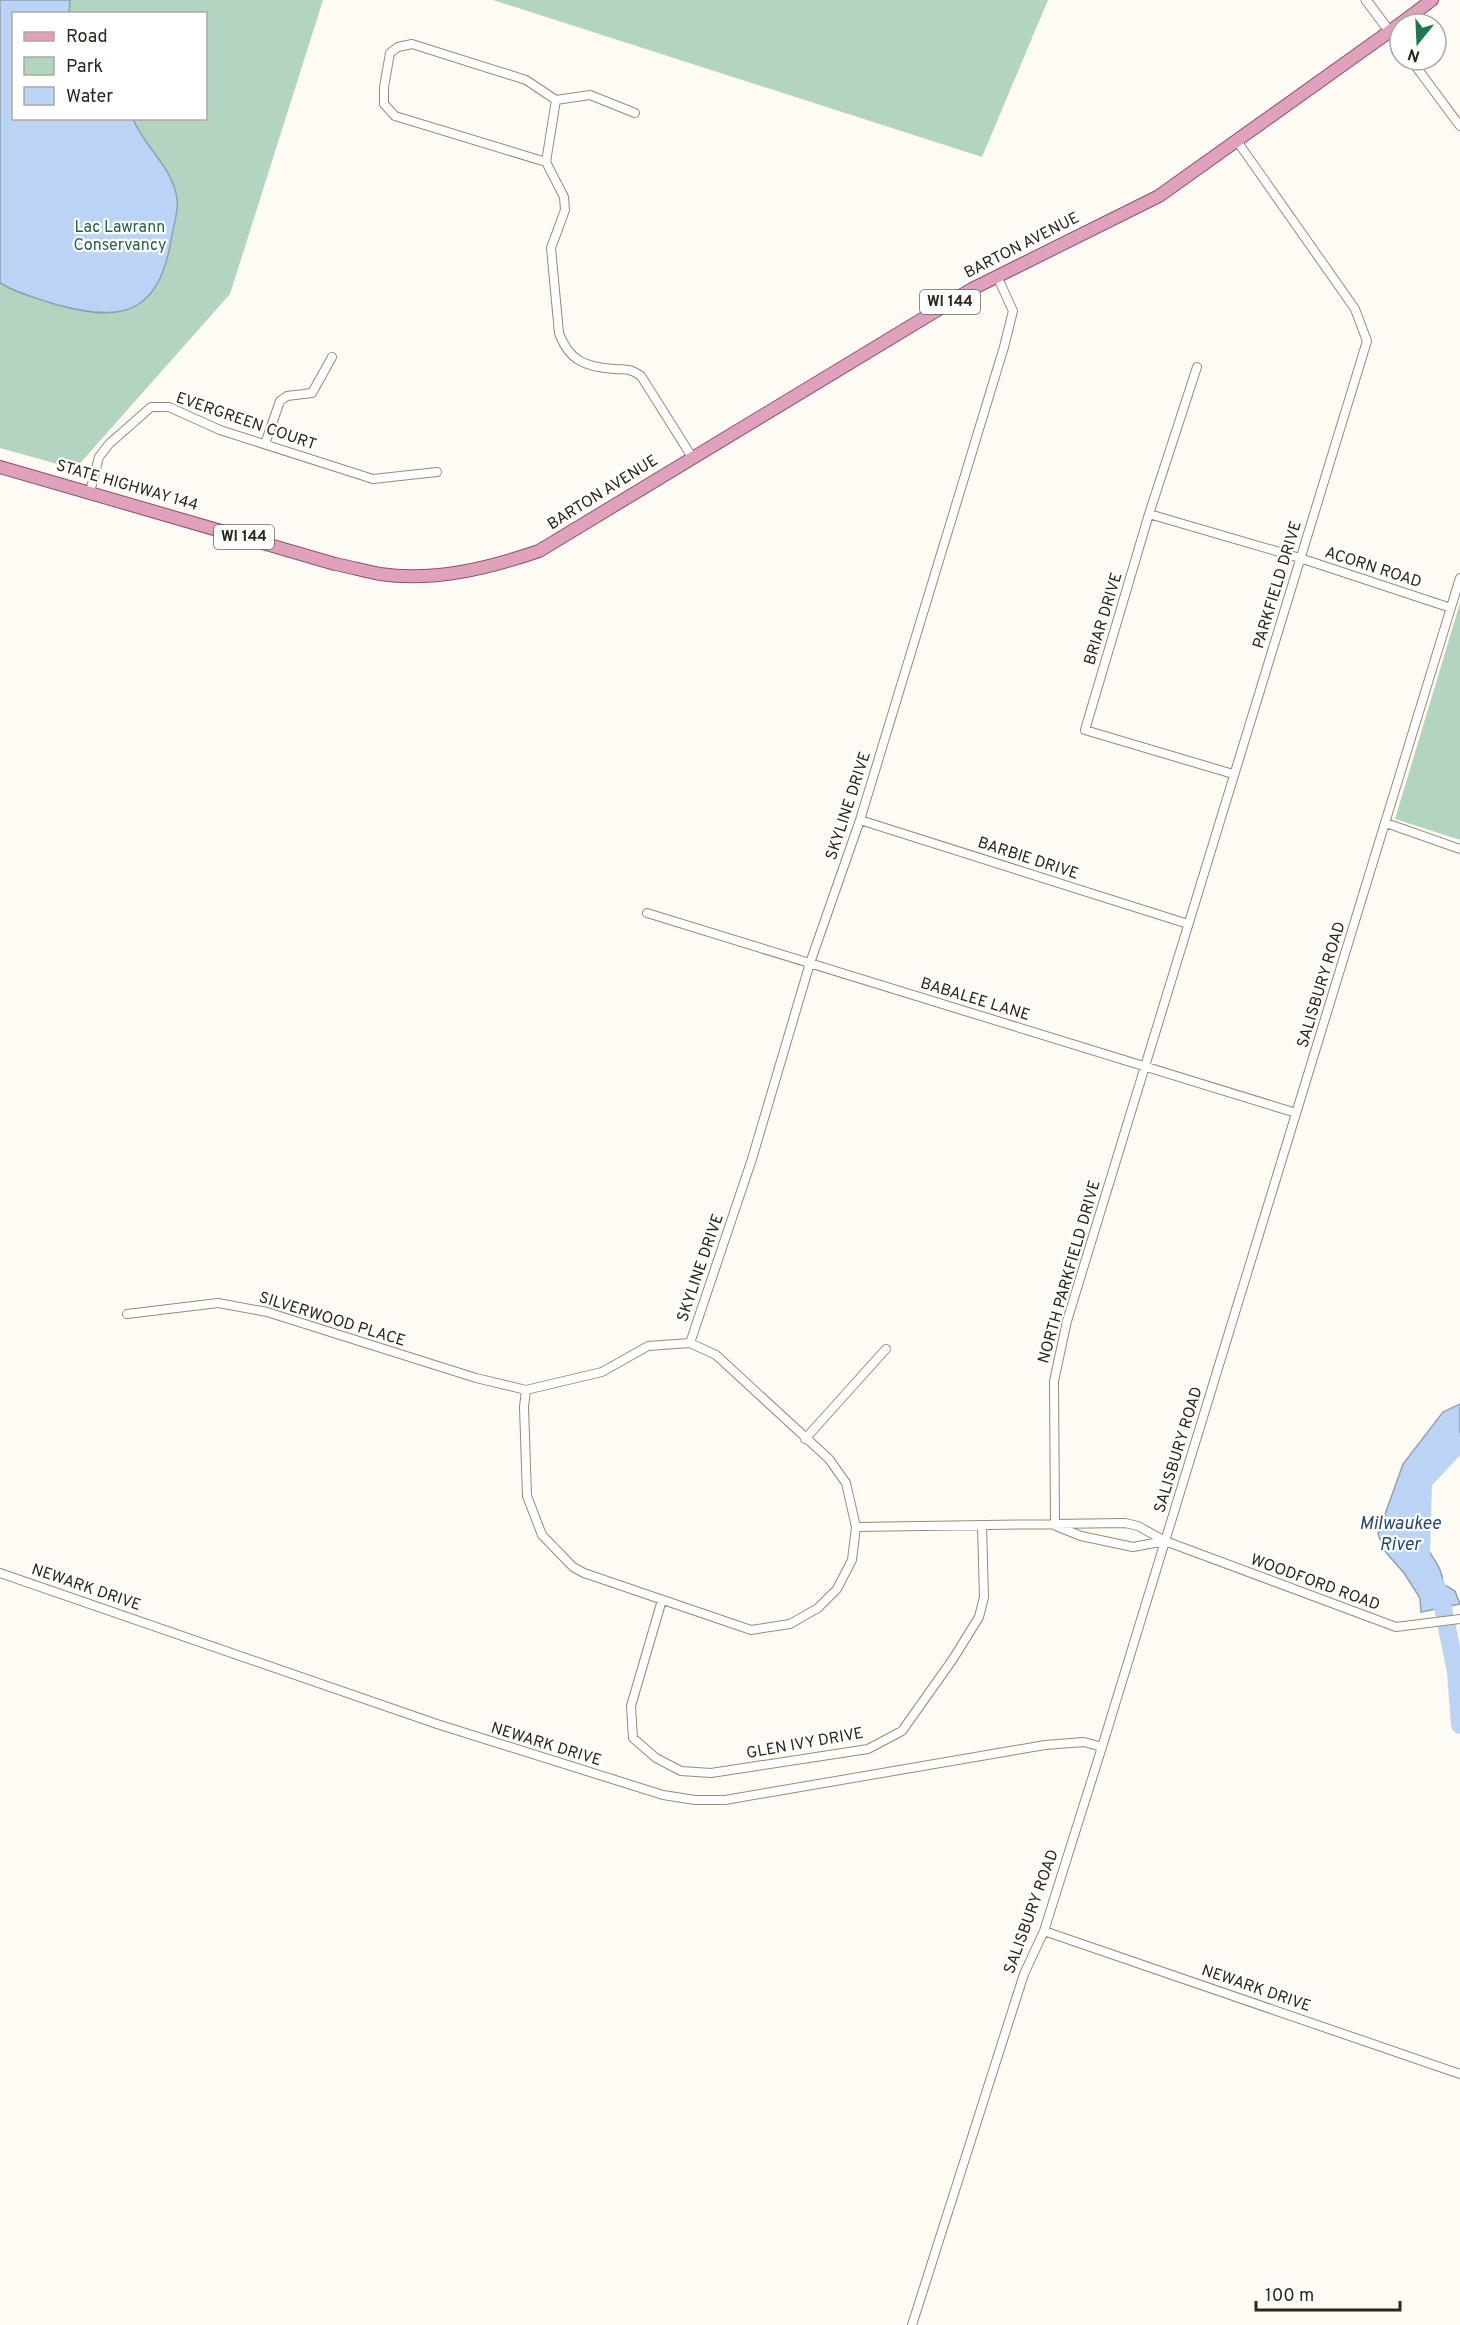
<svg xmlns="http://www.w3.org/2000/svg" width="1460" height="2325" viewBox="0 0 1460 2325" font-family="Overpass,sans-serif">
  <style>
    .green { fill: #b3d5c0; fill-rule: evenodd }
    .water { fill: #bbd4f6; stroke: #90a0b4; stroke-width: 1.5 }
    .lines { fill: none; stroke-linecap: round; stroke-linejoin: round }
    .river { stroke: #bbd4f6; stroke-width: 18 }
    .minor-casing { stroke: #9c8a70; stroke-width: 10 }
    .tertiary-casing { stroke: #9c8a70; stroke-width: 11 }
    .primary-casing { stroke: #924e67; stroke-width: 14 }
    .minor { stroke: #fff; stroke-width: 8 }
    .tertiary { stroke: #fff; stroke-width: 9 }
    .primary { stroke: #dfa1bc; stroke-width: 12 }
    .labels { text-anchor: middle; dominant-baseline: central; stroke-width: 4.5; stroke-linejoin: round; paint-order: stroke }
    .shield { fill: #fff; stroke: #6c675f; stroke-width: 1.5 }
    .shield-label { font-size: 15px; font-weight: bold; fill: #2d261b }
    .park-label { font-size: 16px; fill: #226343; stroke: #fff }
    .street-label { font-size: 16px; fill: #2d261b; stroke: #fff }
    .water-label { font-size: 18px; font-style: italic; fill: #254673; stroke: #fff }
  </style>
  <rect width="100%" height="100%" fill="#fefaf4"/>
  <path class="green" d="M0,0H323L230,294L75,469L0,448ZM14,14H206V118H14Z
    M493,0H1048L982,157Z
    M1460,603V840L1395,819Z"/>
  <path class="water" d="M0,0H70L69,13L14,14V118L133,119C144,147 173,167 177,199C179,211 173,227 171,240C159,317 118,323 51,303C33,297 16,293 0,283Z
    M1460,1404V1444L1427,1480C1425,1486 1420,1489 1417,1495C1411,1506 1419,1530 1424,1541C1430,1557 1443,1566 1443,1584L1455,1591L1460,1604L1421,1612L1420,1598L1404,1573L1384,1550L1378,1534L1403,1464L1443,1412Z"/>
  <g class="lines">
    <path class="river" d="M1421,1556L1423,1482L1460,1442
      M1436,1586L1440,1593L1456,1672L1460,1725"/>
    <defs>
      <path id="minor" d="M1390,32L1400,45
        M1411,60L1460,126
        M556,100L546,162L564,197L565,210L551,248L559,333C569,361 586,367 614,369C628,370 629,368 641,376L692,457
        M546,162L395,116L384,104V87L390,53L398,47L412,44L526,80L556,100L590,95L635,113
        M1197,367L1149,514L1085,730L1233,774
        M265,444L280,401L287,396L312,393L332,357
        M90,492L99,457L109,444L151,407H169L220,430L373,479L437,472
        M1149,514L1300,558L1451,608
        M860,820L1188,924
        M1386,823L1460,849
        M647,913L1296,1113
        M127,1314L218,1303L267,1312L476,1378L526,1390
        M690,1343L752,1159L810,963L860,820L1004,347L1013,311L997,276
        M690,1343L716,1355L829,1459L846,1483L856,1527L852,1560L837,1589L818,1608L790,1624L751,1630L584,1573L573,1567L542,1535L527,1496L524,1407L526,1390L602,1372L648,1346Z
        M805,1439L886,1349
        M1055,1525L1054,1381L1067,1321L1367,341L1355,309L1237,141
        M1056,1526L1081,1536L1133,1547L1165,1541
        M856,1527L1125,1523L1138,1526L1165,1541L1396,1627L1460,1619
        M0,1573L437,1724L663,1795L695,1800H725L1045,1745L1084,1742L1102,1747
        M662,1600L631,1706L633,1738L656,1758L681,1771L711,1773L868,1749L902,1731L953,1659L979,1617L984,1597L982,1526
        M1044,1931L1460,2074
        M912,2325L1024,1974L1044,1931L1102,1747L1460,578"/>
      <path id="tertiary" d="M1366,0L1390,32"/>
      <path id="primary" d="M1400,24L1432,0
        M0,467L335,564C350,567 365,571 380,574C434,582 489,568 539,551L972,289L1159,196L1400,24"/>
    </defs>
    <use href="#minor" class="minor-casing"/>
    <use href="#tertiary" class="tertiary-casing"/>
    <use href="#primary" class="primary-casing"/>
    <use href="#minor" class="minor"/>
    <use href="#tertiary" class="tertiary"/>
    <use href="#primary" class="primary"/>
  </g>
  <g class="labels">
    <g class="shield">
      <rect x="920" y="290" width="60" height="24" rx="4.5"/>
      <rect x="214" y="525" width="60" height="24" rx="4.5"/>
    </g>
    <g class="shield-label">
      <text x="950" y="302">WI 144</text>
      <text x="244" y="537">WI 144</text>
    </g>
    <g class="park-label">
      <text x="120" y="228">Lac Lawrann<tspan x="120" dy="18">Conservancy</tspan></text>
    </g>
    <g class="street-label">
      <text transform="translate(1022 246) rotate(-27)">BARTON AVENUE</text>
      <text transform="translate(246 422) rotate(19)">EVERGREEN COURT</text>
      <text transform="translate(127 486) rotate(16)">STATE HIGHWAY 144</text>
      <text transform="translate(603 493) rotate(-32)">BARTON AVENUE</text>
      <text transform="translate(1373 568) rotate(18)">ACORN ROAD</text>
      <text transform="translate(1278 585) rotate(-73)">PARKFIELD DRIVE</text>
      <text transform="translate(1104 619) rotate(-73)">BRIAR DRIVE</text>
      <text transform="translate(849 806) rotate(-72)">SKYLINE DRIVE</text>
      <text transform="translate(1028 859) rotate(18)">BARBIE DRIVE</text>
      <text transform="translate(1322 985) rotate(-73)">SALISBURY ROAD</text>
      <text transform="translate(975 1000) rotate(17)">BABALEE LANE</text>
      <text transform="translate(701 1268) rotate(-71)">SKYLINE DRIVE</text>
      <text transform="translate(1070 1272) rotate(-74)">NORTH PARKFIELD DRIVE</text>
      <text transform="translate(332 1320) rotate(17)">SILVERWOOD PLACE</text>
      <text transform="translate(1179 1450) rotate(-73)">SALISBURY ROAD</text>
      <text transform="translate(1315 1583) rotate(20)">WOODFORD ROAD</text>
      <text transform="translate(86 1588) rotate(19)">NEWARK DRIVE</text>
      <text transform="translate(805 1744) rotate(-10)">GLEN IVY DRIVE</text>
      <text transform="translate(546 1745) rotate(17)">NEWARK DRIVE</text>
      <text transform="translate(1032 1912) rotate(-70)">SALISBURY ROAD</text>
      <text transform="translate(1256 1989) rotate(19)">NEWARK DRIVE</text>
    </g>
    <g class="water-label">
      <text x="1400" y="1524">Milwaukee<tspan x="1400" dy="21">River</tspan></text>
    </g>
  </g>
  <rect x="12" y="12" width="195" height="108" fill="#ffffff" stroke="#aba8a4" stroke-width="1.5"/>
  <rect x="24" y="32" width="30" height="9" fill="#dfa1bc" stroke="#aba8a4" stroke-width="1.5"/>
  <text x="66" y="42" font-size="18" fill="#2d261b">Road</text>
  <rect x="24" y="57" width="30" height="18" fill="#b3d5c0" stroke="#aba8a4" stroke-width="1.5"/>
  <text x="66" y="72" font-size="18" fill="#2d261b">Park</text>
  <rect x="24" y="87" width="30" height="18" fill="#bbd4f6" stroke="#aba8a4" stroke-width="1.5"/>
  <text x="66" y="102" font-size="18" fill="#2d261b">Water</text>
  <g transform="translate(1418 42) rotate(198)"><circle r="28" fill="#ffffff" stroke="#aba8a4" stroke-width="1.5"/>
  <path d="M0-4.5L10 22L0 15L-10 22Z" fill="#1b774c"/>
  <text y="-9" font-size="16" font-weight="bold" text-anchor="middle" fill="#2d261b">N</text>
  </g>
  <path d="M1256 2301v9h144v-9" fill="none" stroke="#2d261b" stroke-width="3"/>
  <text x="1265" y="2301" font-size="18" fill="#2d261b" stroke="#ffffff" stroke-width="4.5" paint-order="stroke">100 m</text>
</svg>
